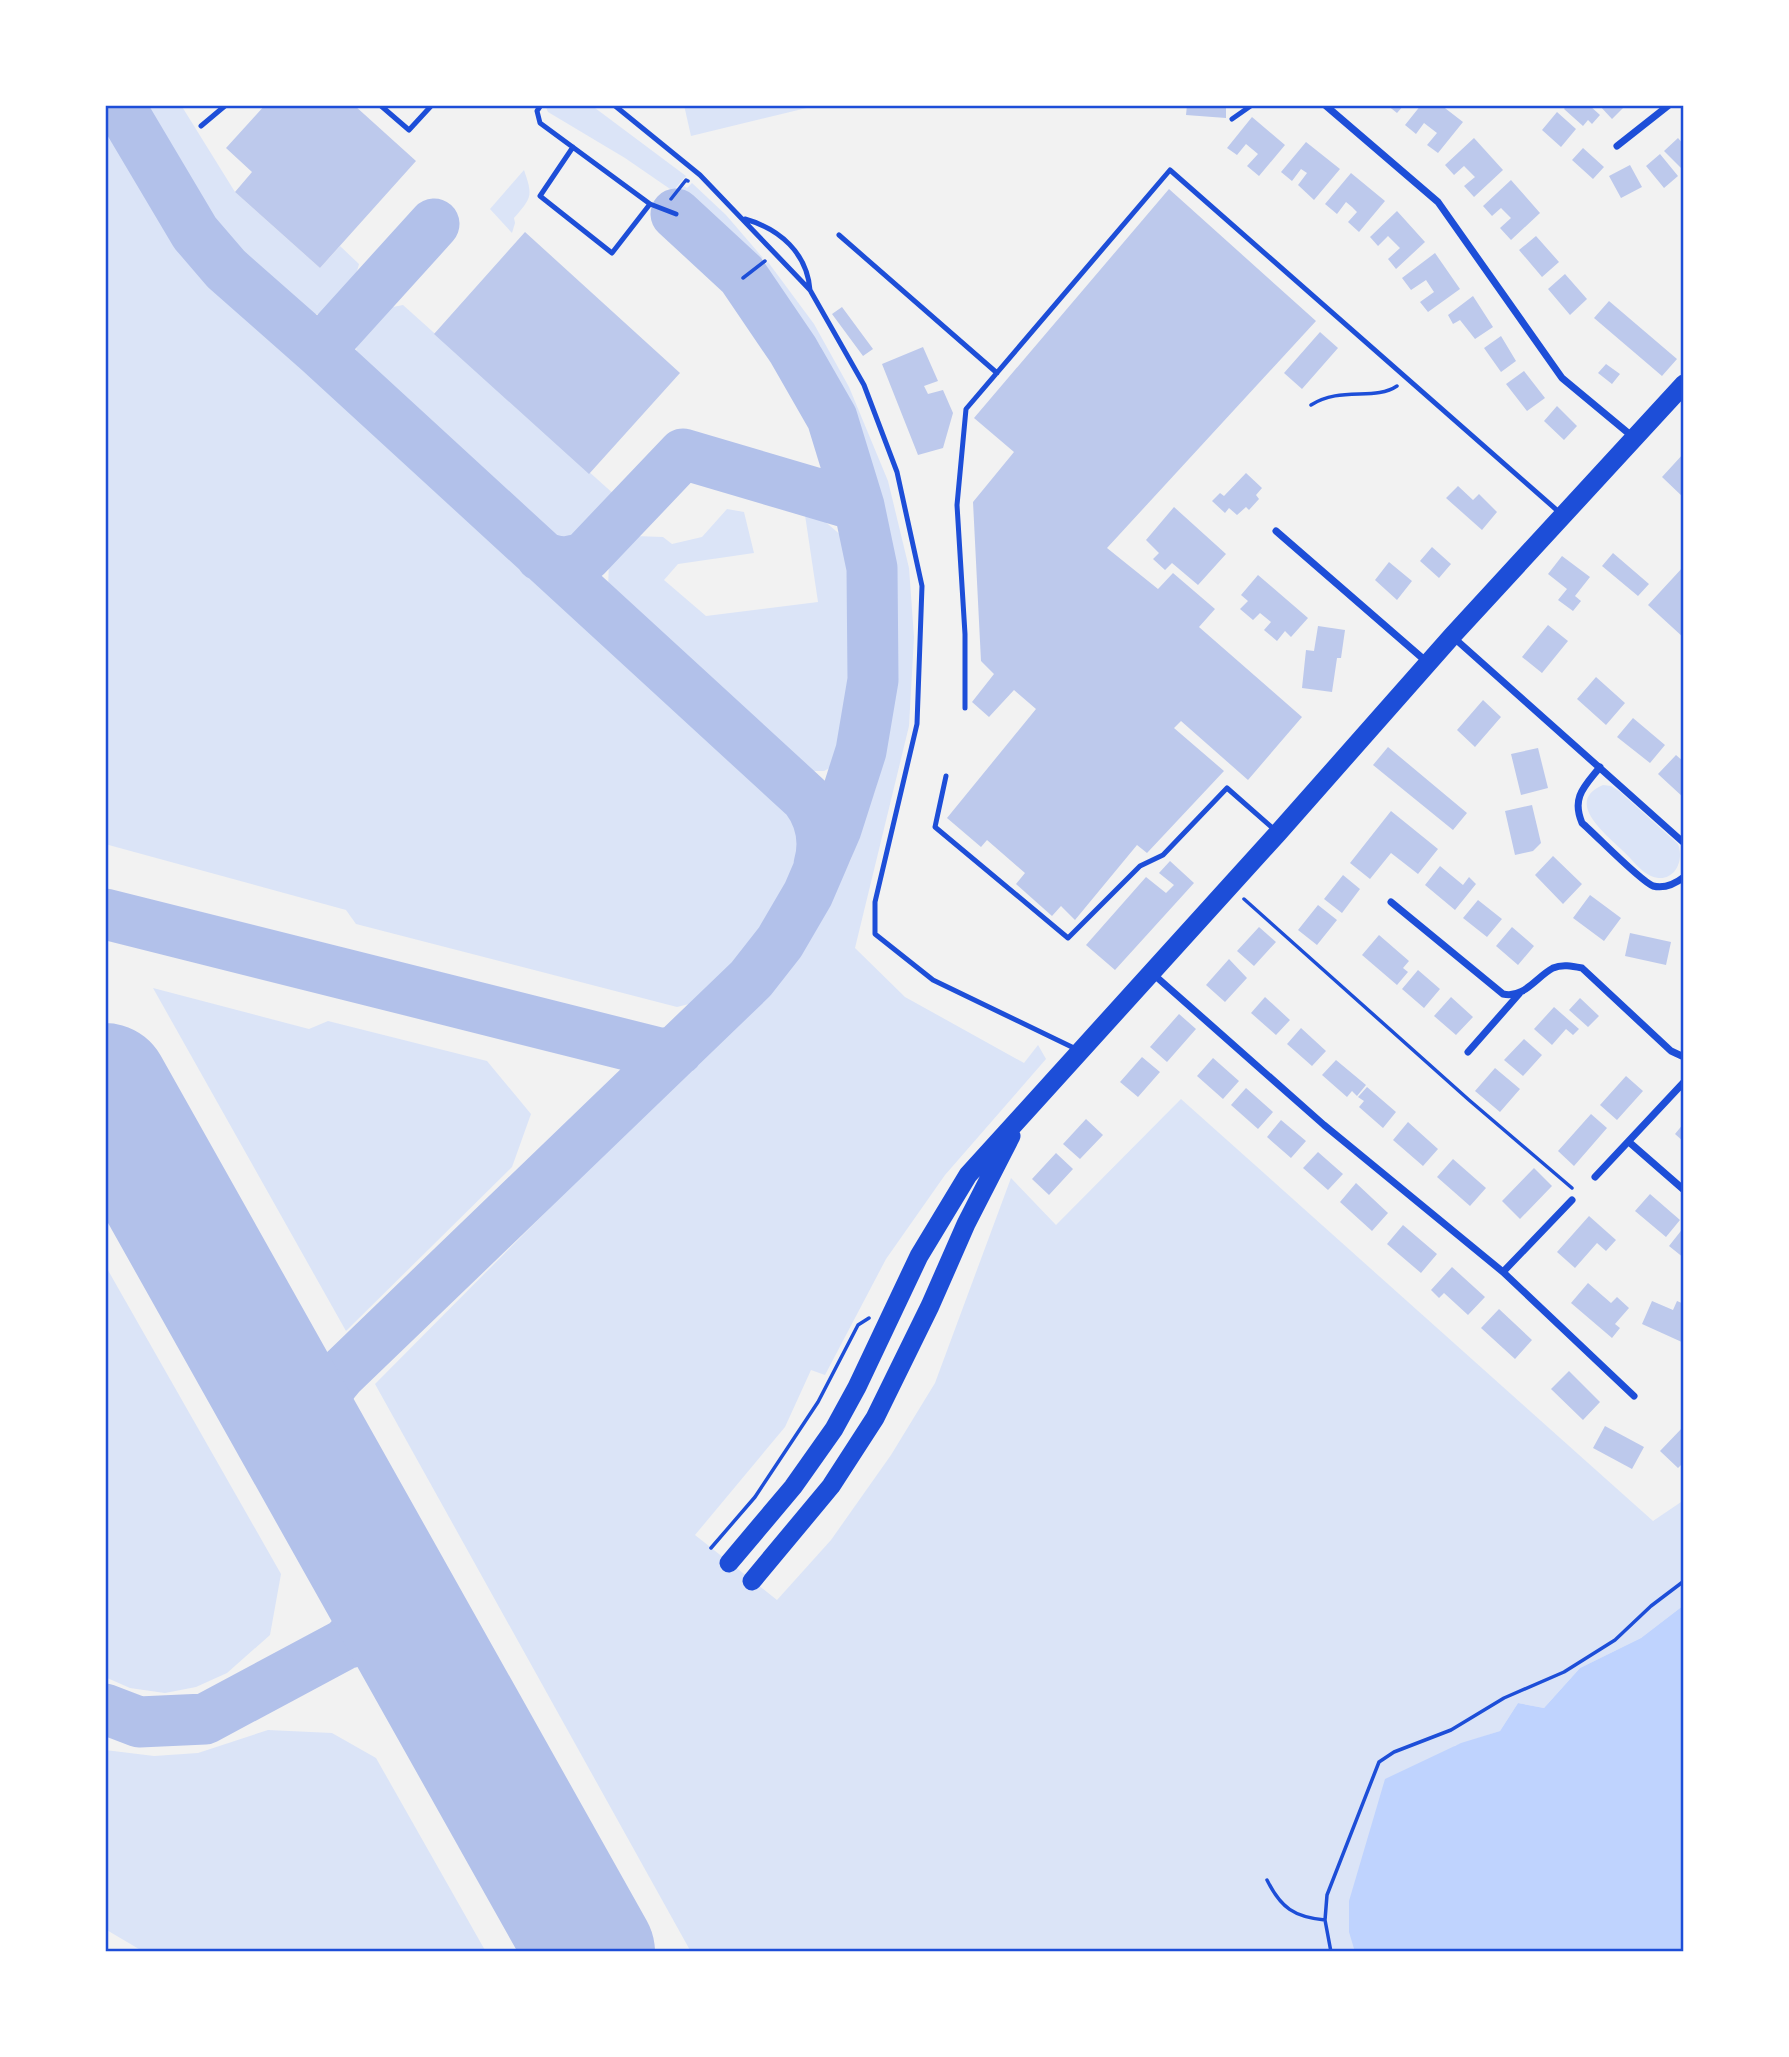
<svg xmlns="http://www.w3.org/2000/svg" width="1789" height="2057" viewBox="0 0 1789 2057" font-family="'Source Serif 4',serif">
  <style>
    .green { fill: #dbe4f7 }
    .water { fill: #bfd3fe }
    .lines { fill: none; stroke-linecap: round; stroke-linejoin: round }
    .taxiway { stroke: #b2c1ea; stroke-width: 51 }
    .runway { stroke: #b2c1ea; stroke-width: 128 }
    .building { fill: #bdc9ec }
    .path { stroke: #1d4ed8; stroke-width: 3.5 }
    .service { stroke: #1d4ed8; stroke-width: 5 }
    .minor { stroke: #1d4ed8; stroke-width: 7 }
    .trunk { stroke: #1d4ed8; stroke-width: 19 }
    .neatline { fill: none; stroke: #1d4ed8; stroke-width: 2.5 }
  </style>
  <rect width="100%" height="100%" fill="#f2f2f2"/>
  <path class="green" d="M140,105H181L235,192L320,268L340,246L359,264L351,292L330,314H309L225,246Z
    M545,105H591L686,176L673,191L625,158L548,112Z
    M684,105H819L691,136Z
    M105,120L186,259L797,815L805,843L794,872L761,926L705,1000L677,1007L356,924L346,910L105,844Z
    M524,170C533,196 532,197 514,218L515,223L512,233L490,209Z
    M692,183L726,215L763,258L753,267L717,229L676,194L684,186L687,188Z
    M768,262L814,324L849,387L888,481L909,568L914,637L909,726L855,948L905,997L1024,1063L1038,1045L1046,1059L945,1175L886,1259L825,1375L811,1370L785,1427L695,1535L777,1600L831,1540L891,1455L935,1383L1011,1178L1056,1225L1181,1099L1653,1521L1684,1500V1605L1641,1638L1580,1668L1544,1708L1518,1703L1500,1731L1454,1746L1527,1952H691L375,1384L760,996L823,916L851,859L876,787L889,722L895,649L891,581L879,507L875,503C882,479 833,384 819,359L821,347L803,320L787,310L757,272Z
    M403,305L616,496C600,531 590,541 551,537L367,371L356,356L357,336L367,318L378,310Z
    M727,509L744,512L754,553L678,564L664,580L706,616L818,602L805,515L822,519L843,537L851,604L850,682L837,764L824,771H808L608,592L609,558L634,536L663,537L672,544L702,537Z
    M1603,785L1611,786L1619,791L1678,844C1685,862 1673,885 1651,876C1641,872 1631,858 1623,851C1607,835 1563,802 1603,785Z
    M153,988L309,1029L328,1021L487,1061L531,1114L512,1167L346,1331Z
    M105,1265L281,1574L270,1635L227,1673L196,1687L165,1693L130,1688L105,1677Z
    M268,1730L332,1733L376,1758L486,1952H144L105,1929V1750L154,1756L198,1753Z"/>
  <path class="water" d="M1684,1605V1952H1355L1349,1932V1901L1385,1779L1461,1743L1500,1731L1518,1703L1544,1708L1580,1668L1641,1638Z"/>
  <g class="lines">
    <path class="taxiway" d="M119,105L195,233L226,269L319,351L806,798C821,818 826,840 819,865
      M319,351L434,224
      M541,556C557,563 570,564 586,556L683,454L859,506
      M105,914L663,1054L678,1050
      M235,1322C255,1346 277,1384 313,1382C322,1381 332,1377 340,1375C301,1421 311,1434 328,1487
      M340,1375L751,979L780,942L808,894L836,829L861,751L873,680L872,568L859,506L832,418L793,350L742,275L676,214
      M370,1560C381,1600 374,1615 345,1644C353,1642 363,1637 371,1636C400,1635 419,1654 435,1675
      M105,1709L139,1722L205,1719L345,1644"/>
    <path class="runway" d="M105,1087L591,1952"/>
  </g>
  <path class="building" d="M265,105H354L416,161L320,268L235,192L252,172L226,148Z
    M1187,105H1226V118L1186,115Z
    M1387,105H1404L1397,113Z
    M1421,105H1441L1463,122L1438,153L1427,145L1437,133L1424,123L1416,134L1405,125Z
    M1567,105H1589L1600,115L1592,124L1588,120L1583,126L1564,109Z
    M1599,105H1626L1612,119Z
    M1557,112L1576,129L1561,147L1542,130Z
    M1252,117L1285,145L1259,176L1247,166L1258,154L1246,144L1237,155L1227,148Z
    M1474,138L1503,170L1474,197L1464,186L1475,177L1464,166L1454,175L1445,165Z
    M1678,138L1684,145V167L1682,169L1664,151Z
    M1306,142L1340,169L1314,200L1298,185L1307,173L1301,169L1292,181L1281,172Z
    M1583,148L1604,167L1593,179L1572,160Z
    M1660,154L1678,176L1664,188L1646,166Z
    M1630,165L1642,187L1621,198L1609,176Z
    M1351,173L1385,201L1359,232L1348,222L1357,212L1352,207L1346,202L1337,214L1325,204Z
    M1511,180L1540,213L1511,240L1500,228L1511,218L1501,208L1492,216L1483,206Z
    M1169,189L1316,321L1107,548L1158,589L1173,573L1215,609L1199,627L1302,717L1248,780L1181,721L1174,728L1224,771L1147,853L1137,845L1075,920L1061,906L1052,916L1016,884L1025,873L987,840L981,847L947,818L1036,709L1014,690L989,717L972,702L994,674L981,661L973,502L1014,452L974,418Z
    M1397,211L1425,242L1396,269L1388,259L1400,248L1388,236L1378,246L1370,237Z
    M525,232L680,373L589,474L434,334Z
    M1536,236L1559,262L1542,277L1519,250Z
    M1435,253L1460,289L1428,312L1420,302L1434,292L1426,280L1411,290L1402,278Z
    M1565,274L1587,299L1570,315L1548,289Z
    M1473,296L1493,327L1475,339L1460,320L1453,324L1448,315Z
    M1609,301L1677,359L1662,376L1594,318Z
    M842,307L873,349L863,356L832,314Z
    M1320,332L1338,348L1302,389L1284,373Z
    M1501,336L1516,361L1501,372L1484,348Z
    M923,347L938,381L924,386L928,394L943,390L953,413L943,448L918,455L882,364Z
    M1606,364L1620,374L1612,384L1598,373Z
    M1524,371L1545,398L1527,411L1506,384Z
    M1557,406L1577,426L1564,440L1544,421Z
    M1684,453V498L1662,477Z
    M1246,473L1262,488L1256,495L1259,499L1249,510L1246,507L1237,515L1229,508L1225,513L1212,501L1220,493L1224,496Z
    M1458,486L1473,500L1479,494L1497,512L1482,530L1446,498Z
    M1174,507L1226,554L1198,585L1172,563L1165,570L1153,559L1159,553L1146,540Z
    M1432,547L1451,564L1439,578L1420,561Z
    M1613,553L1649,584L1638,596L1602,566Z
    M1562,556L1590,577L1575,596L1581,601L1573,611L1558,600L1567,589L1548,574Z
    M1389,562L1412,581L1397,600L1375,580Z
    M1684,566V638L1648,605Z
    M1258,575L1308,618L1291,637L1285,631L1277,641L1264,630L1271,622L1260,613L1253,620L1240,609L1248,601L1241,595Z
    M1548,625L1568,641L1542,673L1522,657Z
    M1318,626L1345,630L1341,658H1337L1332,692L1302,688L1306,650L1314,651Z
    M1596,677L1625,703L1606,725L1577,699Z
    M1483,700L1501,717L1475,747L1457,730Z
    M1633,718L1665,745L1650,763L1617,737Z
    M1388,747L1467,813L1453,830L1373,765Z
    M1538,748L1548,788L1521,795L1511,754Z
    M1676,755L1684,762V798L1658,774Z
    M1532,805L1541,843L1533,851L1515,855L1505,811Z
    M1391,811L1438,849L1418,874L1391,853L1370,879L1350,863Z
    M1553,856L1582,884L1563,904L1535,875Z
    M1170,861L1194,883L1115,970L1086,945L1146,877L1166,893L1174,885L1159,873Z
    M1440,866L1463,885L1469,877L1476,884L1455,910L1425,885Z
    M1343,875L1360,889L1342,913L1324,899Z
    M1590,895L1621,918L1604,941L1573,918Z
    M1478,900L1502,919L1487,937L1463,918Z
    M1318,905L1337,920L1317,945L1298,930Z
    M1259,927L1276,942L1254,966L1237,951Z
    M1512,927L1534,946L1518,965L1496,946Z
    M1630,933L1671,942L1666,965L1625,956Z
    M1379,935L1409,961L1403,968L1408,972L1397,985L1362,955Z
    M1229,959L1247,978L1225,1002L1206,985Z
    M1418,970L1440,989L1424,1008L1402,989Z
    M1265,997L1290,1020L1276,1035L1251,1013Z
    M1451,997L1473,1017L1456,1035L1434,1016Z
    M1580,998L1599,1016L1588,1027L1569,1010Z
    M1554,1007L1579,1029L1573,1035L1566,1029L1552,1045L1534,1029Z
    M1179,1014L1196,1029L1167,1062L1150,1047Z
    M1301,1028L1326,1051L1312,1066L1287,1044Z
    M1524,1039L1542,1055L1523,1076L1504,1060Z
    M1142,1057L1160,1072L1138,1097L1120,1082Z
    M1213,1058L1239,1081L1223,1099L1197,1076Z
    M1336,1060L1366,1085L1357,1096L1352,1091L1347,1097L1322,1075Z
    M1495,1068L1520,1089L1500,1112L1475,1091Z
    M1626,1076L1643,1091L1617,1120L1600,1105Z
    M1367,1087L1396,1112L1383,1128L1359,1107L1364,1101L1358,1097Z
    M1246,1088L1273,1112L1258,1129L1231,1105Z
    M1591,1114L1607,1128L1574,1166L1558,1151Z
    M1086,1119L1103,1135L1080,1159L1063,1144Z
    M1281,1120L1306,1141L1291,1158L1267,1137Z
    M1408,1122L1438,1149L1423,1166L1393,1140Z
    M1684,1123V1142L1675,1134Z
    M1318,1152L1343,1174L1328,1190L1303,1168Z
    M1056,1153L1073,1169L1049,1195L1032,1179Z
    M1453,1159L1486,1188L1470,1206L1437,1177Z
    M1534,1168L1552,1186L1520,1219L1502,1201Z
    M1356,1183L1388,1213L1372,1231L1340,1202Z
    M1650,1194L1680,1220L1666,1237L1635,1211Z
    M1589,1216L1616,1240L1606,1251L1597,1243L1575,1268L1557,1252Z
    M1403,1225L1437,1254L1421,1273L1387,1244Z
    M1684,1227V1258L1669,1246Z
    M1452,1267L1485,1297L1468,1315L1444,1293L1439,1298L1431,1290Z
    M1588,1283L1611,1303L1617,1297L1629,1308L1615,1324L1620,1328L1612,1338L1571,1303Z
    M1652,1301L1673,1310L1677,1301L1684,1304V1343L1642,1324Z
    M1499,1309L1532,1340L1515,1359L1481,1328Z
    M1569,1371L1600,1402L1583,1420L1551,1389Z
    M1605,1426L1644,1447L1632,1469L1593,1448Z
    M1684,1426V1462L1678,1468L1660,1451Z"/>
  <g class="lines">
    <path class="path" d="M671,199L686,180L688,181
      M743,278L765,261
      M1311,405C1340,386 1375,401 1397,386
      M1244,899L1469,1100L1572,1188
      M711,1548L755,1497L818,1402L858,1325L869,1318
      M1267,1880C1281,1908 1294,1917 1325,1920
      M1331,1952L1325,1920L1327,1895L1379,1762L1394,1752L1451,1730L1504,1698L1564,1672L1615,1640L1651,1606L1684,1581"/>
    <path class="service" d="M380,105L409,130L432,105
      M541,105L537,111L540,123L650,204L612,253L540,196L573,147
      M614,105L700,175L810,290L864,385L897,472L922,586L917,724L875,902V934L933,980L1076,1049
      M1232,119L1252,105
      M201,126L226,105
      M650,204L676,214
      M745,219C780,229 807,253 810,290
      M839,235L997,373
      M965,708V634L957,505L966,409L1170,170L1559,512
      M946,776L935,827L1068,938L1140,866L1163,855L1227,788L1276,831"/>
    <path class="minor" d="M1325,105L1438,202L1562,378L1633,437
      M1617,146L1669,105
      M1276,531L1428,663
      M1453,637L1684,843
      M1600,767C1585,786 1571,797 1582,823C1596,835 1640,881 1653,886C1665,889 1675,884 1684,877
      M1391,902L1503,994C1524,999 1536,977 1553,968C1562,964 1572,966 1582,968L1671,1051L1684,1057
      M1152,973L1324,1125L1503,1272L1634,1396
      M1468,1052L1519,994
      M1629,1142L1684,1190
      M1595,1177L1684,1082
      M1503,1272L1572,1200"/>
    <path class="trunk" d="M729,1563L793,1487L834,1429L857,1387L919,1256L968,1175L1278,833L1452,636L1684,384
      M752,1581L831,1486L875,1418L930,1306L966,1224L1011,1136"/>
  </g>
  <rect width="1789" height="2057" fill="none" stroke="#ffffff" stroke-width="214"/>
  <rect x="107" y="107" width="1575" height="1843" class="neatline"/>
</svg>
